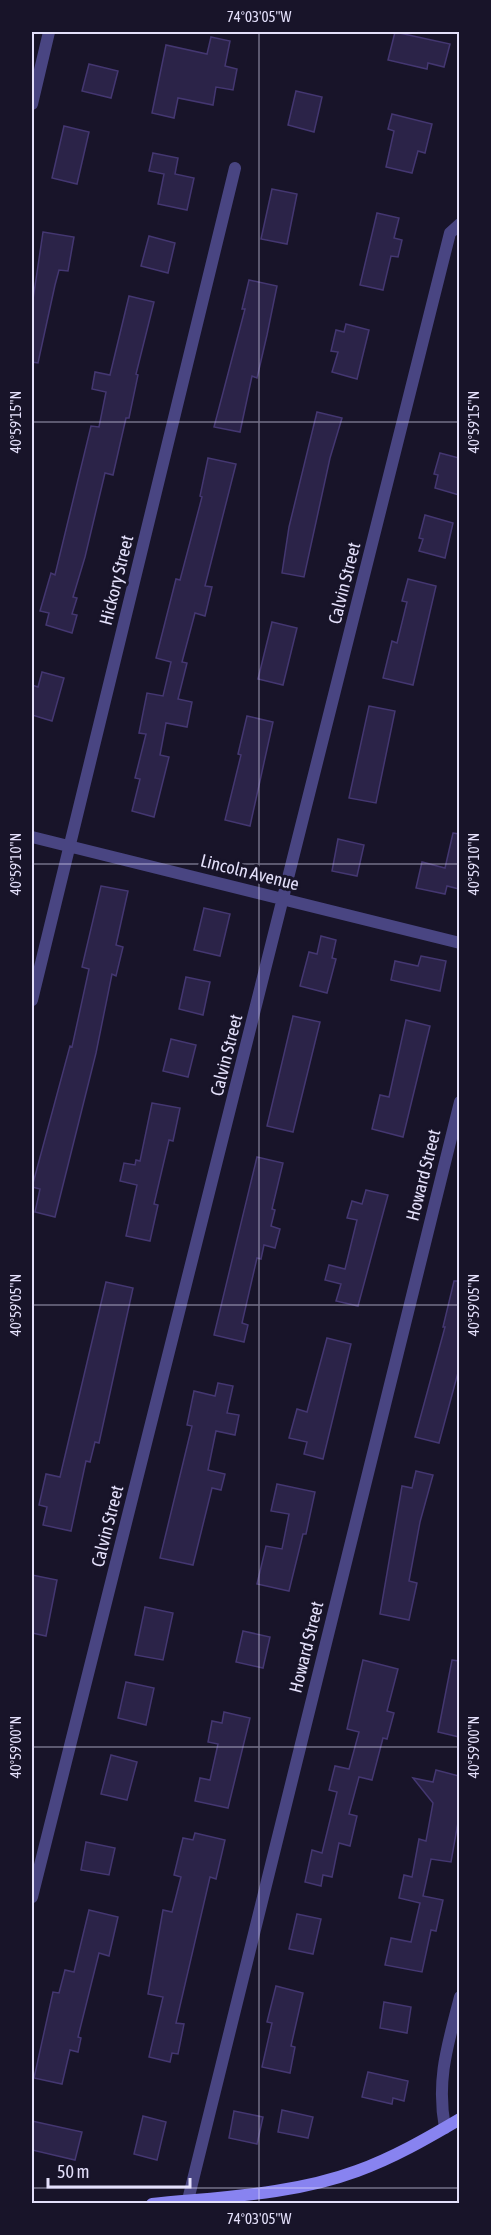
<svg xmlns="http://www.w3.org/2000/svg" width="491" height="2235" viewBox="0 0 491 2235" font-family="'Asap Condensed',sans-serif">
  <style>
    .building { fill: #2b2348; stroke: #443771; stroke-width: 1.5 }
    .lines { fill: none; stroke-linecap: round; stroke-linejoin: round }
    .minor { stroke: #494582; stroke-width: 12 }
    .secondary { stroke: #8883f0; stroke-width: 12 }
    .ticks { fill: none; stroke: #e4e0fb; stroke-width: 1.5; stroke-opacity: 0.45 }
    .labels { text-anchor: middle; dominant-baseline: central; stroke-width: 6; stroke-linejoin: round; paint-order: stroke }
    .street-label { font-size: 18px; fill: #e4e0fb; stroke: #181429 }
    .neatline { fill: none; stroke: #e4e0fb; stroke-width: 2 }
    .ticks-label { font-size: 15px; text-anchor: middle; fill: #e4e0fb }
  </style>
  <rect width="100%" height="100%" fill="#181429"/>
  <path class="building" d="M395,32L450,44L444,67L428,63L427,69L388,60Z
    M211,37L230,41L225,66L237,69L233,90L216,87L213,105L178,98L174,118L152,113L166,45L207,54Z
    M89,64L118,71L111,98L82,91Z
    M296,91L322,97L314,132L288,125Z
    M392,114L432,124L425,153L418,151L412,173L386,167L394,131L388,129Z
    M64,126L89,132L77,184L52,178Z
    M153,153L178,158L175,174L194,178L187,210L158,204L164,174L149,171Z
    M272,189L297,194L287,244L261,239Z
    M377,213L399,218L394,238L402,240L398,257L391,256L383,290L360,285Z
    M43,232L74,237L68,271L59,270L55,285L38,363L32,362V306Z
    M149,236L175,243L168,273L141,266Z
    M249,280L277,286L267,335L257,378L252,376L240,432L214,427L245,309H242Z
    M129,296L154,302L136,374L138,375L129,418H126L113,475L105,473L85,557L73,597L77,598L72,614L77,615L72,633L46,625L49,613L40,611L51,573L55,575L91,426L99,427L106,392L92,389L95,372L110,375Z
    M346,324L369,330L357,379L332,372L338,352L331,351L336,330L344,332Z
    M317,412L342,418L330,458L304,577L282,573L289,527Z
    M440,453L459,458V495L435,488L438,475L434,474Z
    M208,458L236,464L205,586L212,587L205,616L195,613L182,662L187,663L178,699L192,702L187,727L166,723L160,755L169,757L154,817L132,811L140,779L135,778L146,734L139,733L147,693L163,696L171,662L156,658L176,579L180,580L202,497L200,496Z
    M425,515L453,523L445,558L419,551L423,539L419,538Z
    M408,579L436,586L413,685L383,678L392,641L397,643L407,602L402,601Z
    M272,622L297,628L283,685L258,679Z
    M42,672L64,678L52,721L32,715V685L38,687Z
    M369,706L395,711L376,803L349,798Z
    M247,716L273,722L250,826L225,820L241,755L238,754Z
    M453,833L459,834V889L447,886L445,894L416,888L422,862L445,868Z
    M338,839L364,845L357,876L332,871Z
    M101,886L128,891L116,945L123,947L116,976L112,974L96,1053L55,1217L35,1212L40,1189L32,1187L70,1046L72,1047L89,969L82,967Z
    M204,908L230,914L220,956L194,950Z
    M321,936L336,940L332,958L336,959L327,993L300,986L309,952L317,954Z
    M421,956L446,961L440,991L391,980L395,961L418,966Z
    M186,977L210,982L203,1015L179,1009Z
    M293,1016L320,1022L293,1132L267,1126Z
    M406,1020L430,1026L403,1137L372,1129L380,1095L389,1097Z
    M171,1039L196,1045L188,1077L163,1071Z
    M152,1103L180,1108L173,1141L169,1140L154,1204L158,1205L150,1241L126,1236L137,1185L120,1181L124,1163L135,1165L136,1160L140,1161Z
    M257,1157L283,1163L272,1209L275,1210L271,1226L280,1229L275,1248L264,1245L261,1259L257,1258L242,1323L248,1325L244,1342L214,1335Z
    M366,1190L388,1195L358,1306L336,1301L341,1284L325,1280L329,1265L345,1269L357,1220L347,1218L352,1201L362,1204Z
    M454,1281H459V1369L439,1443L415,1437L445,1327H443Z
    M106,1282L133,1288L99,1443L95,1442L90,1462L86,1461L71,1531L43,1525L47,1507L39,1505L46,1474L60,1477Z
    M327,1338L351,1344L323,1459L304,1454L307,1442L289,1438L297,1409L307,1412Z
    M218,1383L233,1386L227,1413L239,1415L235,1435L216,1431L208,1470L225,1474L221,1490L212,1488L193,1565L160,1558L192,1426L187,1425L194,1391L215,1396Z
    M416,1471L433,1475L420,1522L409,1581L417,1583L409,1620L380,1614L402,1486L412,1488Z
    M277,1484L315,1492L306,1534H303L289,1591L257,1584L266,1546L282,1549L289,1514L271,1511Z
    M32,1575L57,1580L46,1636L32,1633Z
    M145,1607L173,1613L163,1660L135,1655Z
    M243,1631L270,1637L263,1668L236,1662Z
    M363,1660L398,1669L387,1711L394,1713L387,1739L383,1738L372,1780L359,1777L349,1814L357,1816L350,1846L339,1843L332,1877L323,1875L321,1886L305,1882L312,1850L322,1853L337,1792L329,1790L335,1766L349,1769L359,1732L347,1729Z
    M452,1660L459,1661V1737L438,1732Z
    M126,1682L154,1688L146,1725L118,1718Z
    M224,1712L250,1718L228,1808L195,1801L200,1778L210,1780L218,1744L208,1742L212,1721L222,1723Z
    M111,1755L137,1762L127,1800L101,1794Z
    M436,1770L459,1776V1817L451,1862L431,1859L423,1896L443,1900L436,1931L431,1930L422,1972L385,1965L391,1938L411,1942L420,1903L399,1898L404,1875L412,1877L419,1839L426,1841L433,1803L413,1778L433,1782Z
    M195,1833L225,1840L216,1879L210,1877L176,2023L184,2024L178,2054L172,2053L170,2062L149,2057L163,1997L148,1994L163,1910L172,1912L181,1877L174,1875L183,1838L193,1840Z
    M86,1842L115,1848L109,1875L81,1870Z
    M89,1910L118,1917L109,1956L99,1953L78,2037L81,2038L78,2052L70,2050L62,2084L34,2078L53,1992L59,1993L65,1970L74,1972Z
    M297,1914L321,1919L313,1954L289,1949Z
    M276,1986L303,1993L291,2046L295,2047L290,2073L262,2067L272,2023L267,2022Z
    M384,2002L411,2007L407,2033L380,2028Z
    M368,2072L408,2081L404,2101L393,2098L392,2104L362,2097Z
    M282,2110L313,2117L308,2138L278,2132Z
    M234,2111L263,2117L257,2144L229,2138Z
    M143,2116L166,2122L157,2160L134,2154Z
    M32,2121L82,2132L75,2160L32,2150Z"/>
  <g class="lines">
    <path class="minor" d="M32,104L49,32
      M32,837L460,943
      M32,1000L235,168
      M32,1897L450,233L460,224
      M445,2128C436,2079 448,2044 460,1997
      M188,2200L460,1102"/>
    <path class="secondary" d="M152,2204C219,2197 292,2195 357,2171C393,2158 426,2139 460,2119"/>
  </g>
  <path class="ticks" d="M259,32V2204M32,422H460M32,864H460M32,1305H460M32,1747H460M32,2188H460"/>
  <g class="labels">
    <g class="street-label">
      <text transform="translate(116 580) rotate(-76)">Hickory Street</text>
      <text transform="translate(344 583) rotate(-76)">Calvin Street</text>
      <text transform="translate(250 872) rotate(14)">Lincoln Avenue</text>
      <text transform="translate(226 1055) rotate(-76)">Calvin Street</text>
      <text transform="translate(423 1175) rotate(-76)">Howard Street</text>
      <text transform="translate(107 1526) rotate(-76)">Calvin Street</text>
      <text transform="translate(306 1647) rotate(-76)">Howard Street</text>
    </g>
  </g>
  <rect width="491" height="2235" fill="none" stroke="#181429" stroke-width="66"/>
  <path d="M48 2178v9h142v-9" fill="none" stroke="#e4e0fb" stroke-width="3"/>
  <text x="57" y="2178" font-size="18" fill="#e4e0fb" stroke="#181429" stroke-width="4.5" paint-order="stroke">50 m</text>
  <rect x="33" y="33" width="425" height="2169" class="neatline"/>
  <g class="ticks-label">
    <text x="259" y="22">74°03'05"W</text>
    <text transform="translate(16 422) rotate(-90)" y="5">40°59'15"N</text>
    <text transform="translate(474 422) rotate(-90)" y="5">40°59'15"N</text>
    <text transform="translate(16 864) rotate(-90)" y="5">40°59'10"N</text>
    <text transform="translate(474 864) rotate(-90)" y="5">40°59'10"N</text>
    <text transform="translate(16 1305) rotate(-90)" y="5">40°59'05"N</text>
    <text transform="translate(474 1305) rotate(-90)" y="5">40°59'05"N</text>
    <text transform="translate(16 1747) rotate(-90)" y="5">40°59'00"N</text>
    <text transform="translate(474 1747) rotate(-90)" y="5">40°59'00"N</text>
    <text x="259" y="2224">74°03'05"W</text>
  </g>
</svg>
